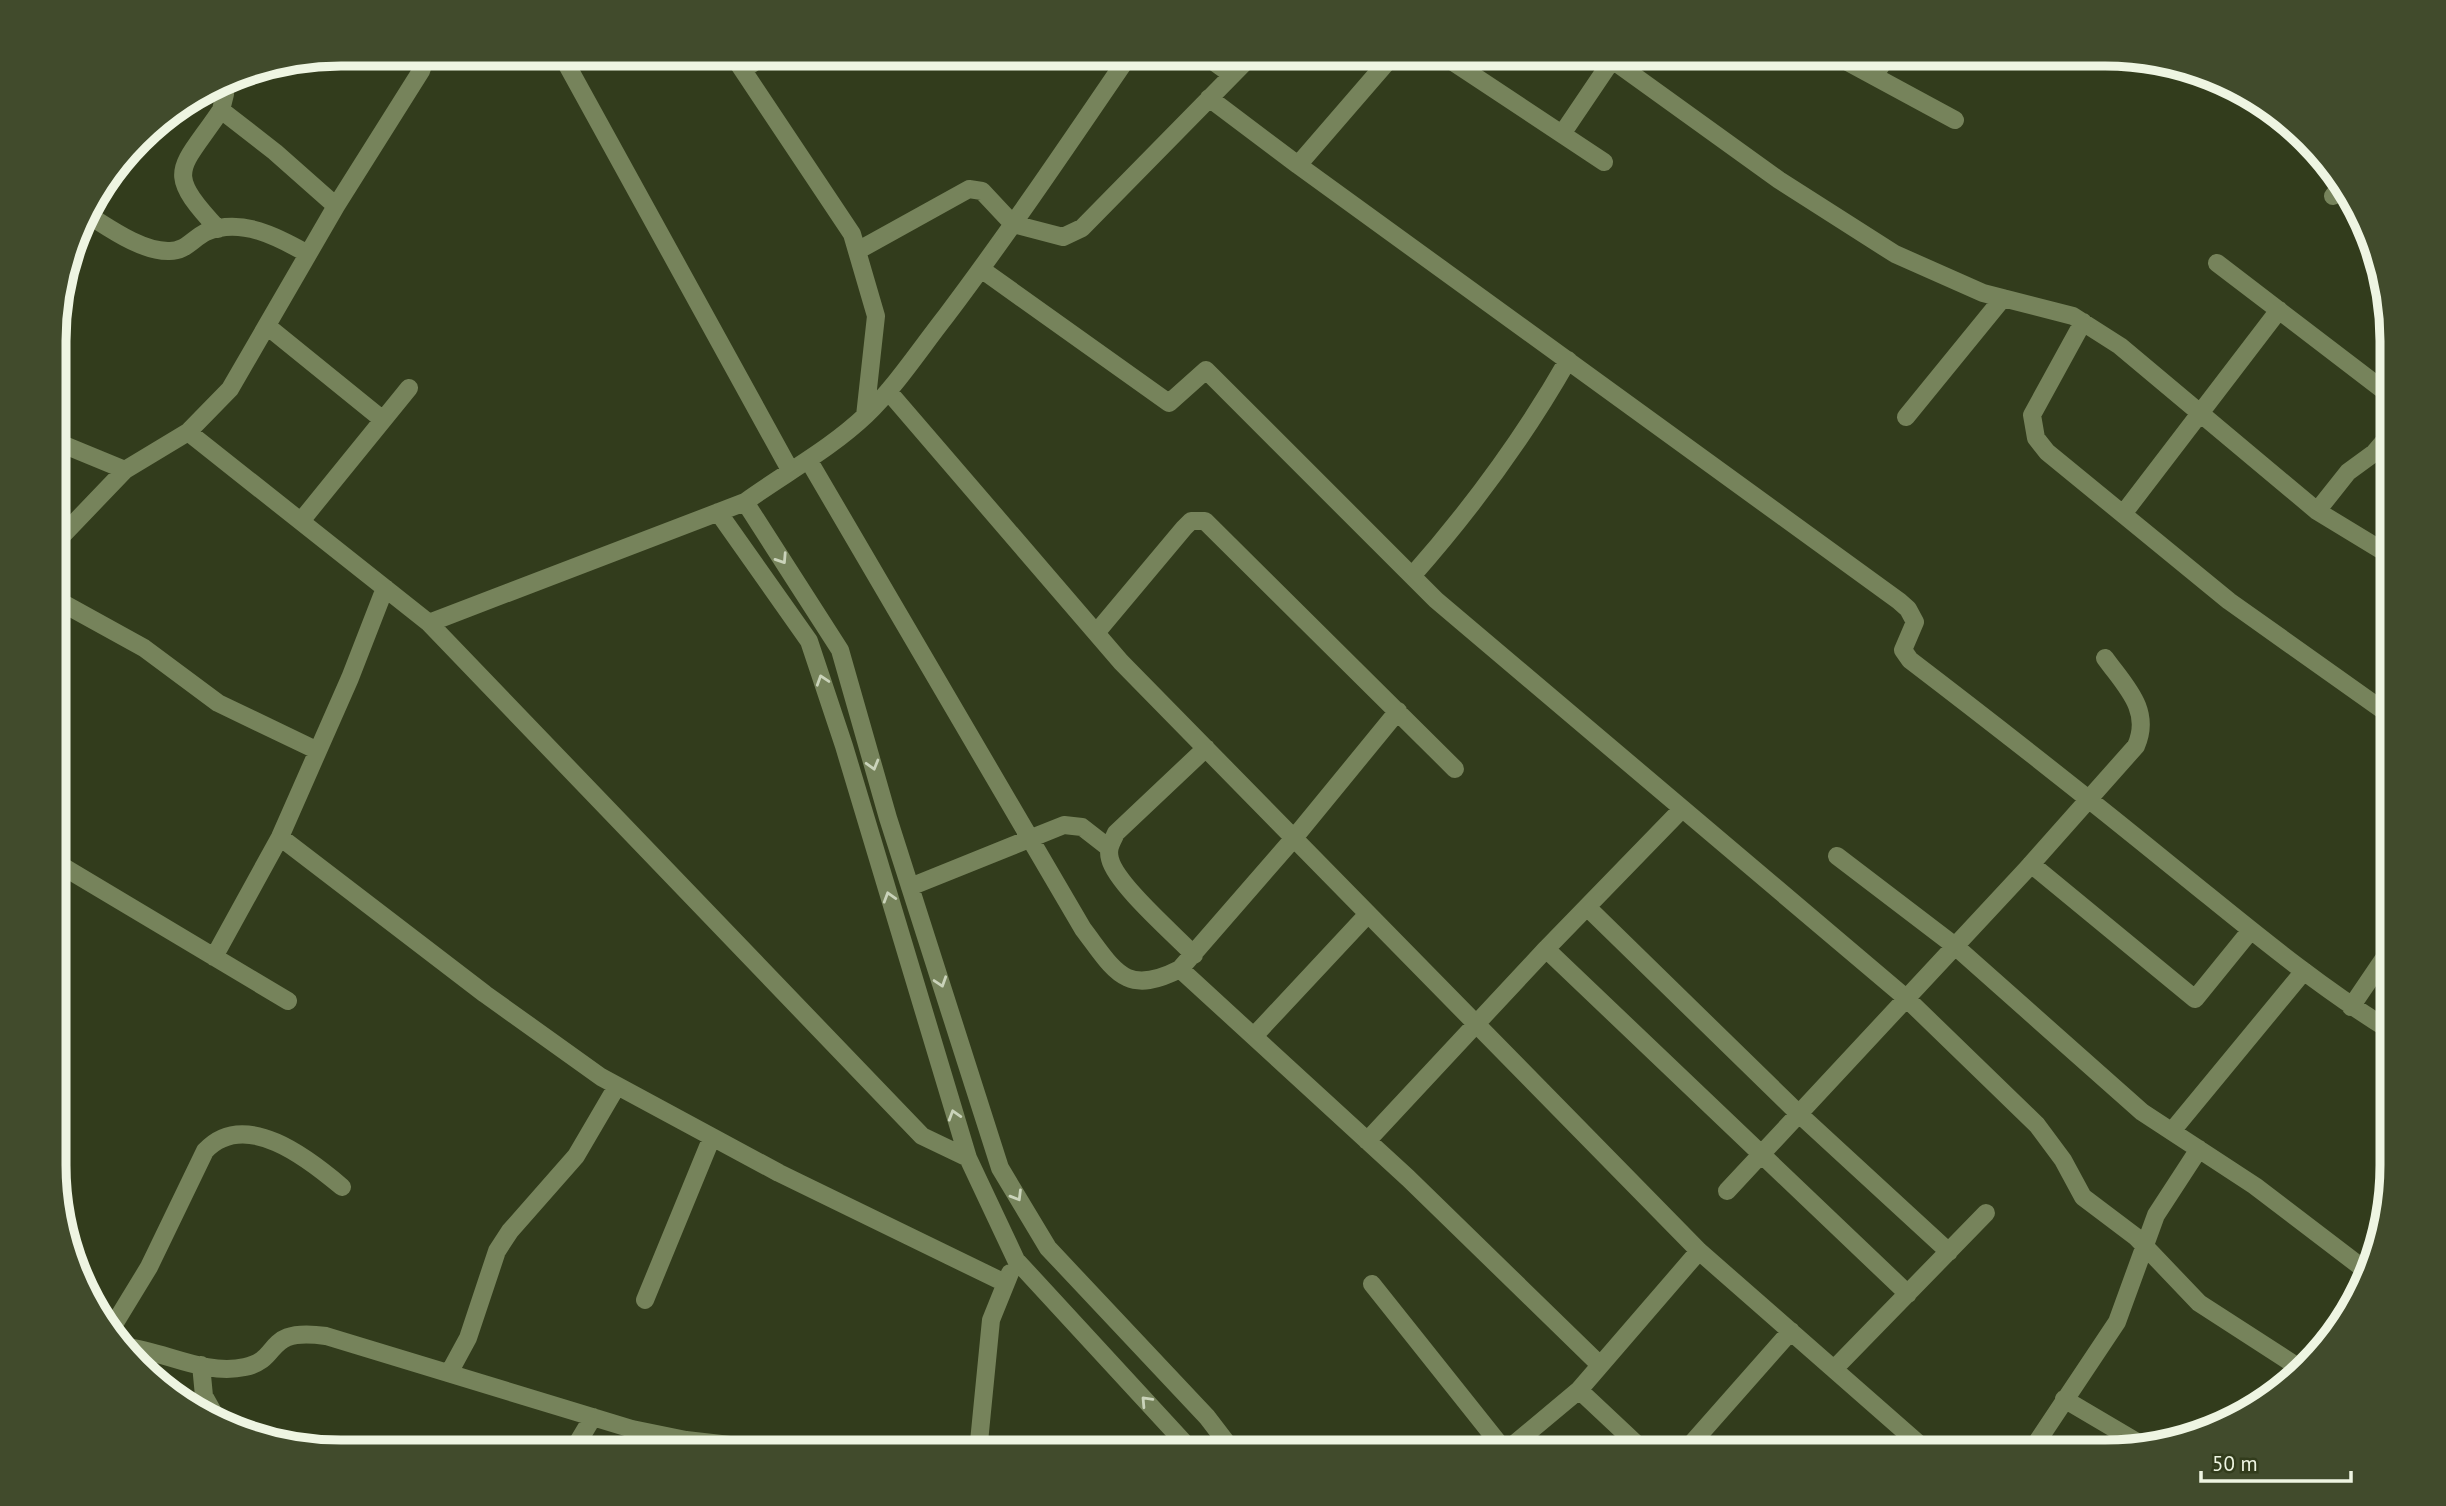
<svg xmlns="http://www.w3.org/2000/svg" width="2446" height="1506" viewBox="0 0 2446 1506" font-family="'PT Sans',sans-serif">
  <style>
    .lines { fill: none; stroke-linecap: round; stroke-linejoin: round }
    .minor { stroke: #76835b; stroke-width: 18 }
    .oneway { stroke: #cad3ba }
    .rim { fill: none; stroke: #eef5e2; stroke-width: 9 }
  </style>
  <rect width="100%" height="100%" fill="#323c1c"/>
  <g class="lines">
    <path class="minor" d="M561,54L790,470
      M732,54L852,234L876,316L865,416
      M1203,54L1232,75
      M1394,54L1298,165L1899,601L1908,609L1915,622L1903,650L1910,660C1999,728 2087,797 2174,868C2245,925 2314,984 2391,1031
      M1441,54L1604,162
      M1604,54L1779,180L1895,254L1983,293L2073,316L2120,346L2317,511L2391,556
      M1833,54L1955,120
      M743,70L766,54
      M1874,76L1889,54
      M218,85L225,94L221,110
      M1209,98L1298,165
      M1562,134L1612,60
      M2333,196L2342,186
      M85,213C108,227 140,251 168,251C185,252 192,239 206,232C241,217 278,237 308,254
      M218,229C163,170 180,171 221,110L275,152L336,206
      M857,251L969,189L982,191L1013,224L1063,237L1082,228L1253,54
      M2217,263L2391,396
      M981,269L1169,403L1206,370L1436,600L1906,998L2037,1125L2063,1160L2083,1197L2136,1237L2199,1303L2298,1367
      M2083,322L2032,415L2036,438L2047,452L2229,601L2391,716
      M267,326L383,420
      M888,391L1121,662L1699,1251L1927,1451
      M1906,417L2003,298
      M188,432L230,389L336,206L421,71L427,54
      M57,442L125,470L188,432L429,623L922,1136L968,1158
      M809,461L1083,929C1115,971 1125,997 1180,969
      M745,502L840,650L888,818L1000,1168L1048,1248L1207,1417L1233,1451
      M2317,511L2348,472L2374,453L2391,433
      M718,512L809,641L844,746L968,1158L1016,1260L1192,1451
      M2123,514L2279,310
      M301,521L409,388
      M57,541L125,470
      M1412,576C1472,508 1523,439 1568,360
      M57,600L144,648L218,703L316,750
      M429,623L745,502C785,473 829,450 866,415C896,386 920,349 946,316C1010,231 1070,142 1130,54
      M1096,633L1184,528L1191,521H1205L1455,769
      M1398,711L1294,838L1180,969L1408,1178L1600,1365
      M280,837L485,994L601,1077L779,1173L1005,1283
      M1837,856L1955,946L2142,1112L2255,1186L2369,1273
      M57,863L288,1001
      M2031,864L2195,999L2251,930
      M910,887L1064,825L1082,827L1109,848
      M1587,907L1799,1114L1949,1252
      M1546,949L1682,809
      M1194,955C1174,934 1116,884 1110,859C1107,848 1112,842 1116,833L1206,748
      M214,957L280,837L350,678L385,588
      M2351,1007L2391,948
      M1254,1036L1368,914
      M2172,1131L2304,971
      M1367,1141L1546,949L1908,1294
      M1727,1191L2025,871L2136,746C2152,710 2125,686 2105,658
      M1372,1284L1505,1451
      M645,1300L712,1137
      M110,1331L149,1267L205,1151C245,1108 309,1159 342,1187
      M126,1347C164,1351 205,1376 245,1367C283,1359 262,1327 326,1336L632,1429L686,1440L793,1452
      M201,1365L204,1396L218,1421
      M1834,1369L1986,1213
      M449,1373L468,1338L497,1251L510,1231L576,1156L617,1086
      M2064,1399L2142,1445
      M1506,1451L1579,1390
      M1644,1451L1579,1390L1699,1251
      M1685,1451L1791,1331
      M2031,1451L2117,1322L2156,1215L2199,1149
      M572,1452L593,1417
      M978,1452L991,1320L1010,1273"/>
  </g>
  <defs><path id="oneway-chevron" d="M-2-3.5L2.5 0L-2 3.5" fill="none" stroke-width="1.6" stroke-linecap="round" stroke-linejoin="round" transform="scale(1.75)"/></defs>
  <g class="oneway">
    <use href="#oneway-chevron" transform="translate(782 559) rotate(57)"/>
    <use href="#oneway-chevron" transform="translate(822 680) rotate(-108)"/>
    <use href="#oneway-chevron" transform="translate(873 765) rotate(74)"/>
    <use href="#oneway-chevron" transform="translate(889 897) rotate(-107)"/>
    <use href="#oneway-chevron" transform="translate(941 982) rotate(72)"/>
    <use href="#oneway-chevron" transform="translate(954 1115) rotate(-107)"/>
    <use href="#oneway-chevron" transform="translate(1017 1196) rotate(59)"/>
    <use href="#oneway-chevron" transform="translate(1146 1401) rotate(-133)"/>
  </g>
  <path d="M0 0H2446V1506H0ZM341 66H2105A275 275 0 0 1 2380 341V1165A275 275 0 0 1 2105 1440H341A275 275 0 0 1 66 1165V341A275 275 0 0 1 341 66Z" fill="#414b2c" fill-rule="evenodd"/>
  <path class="rim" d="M341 66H2105A275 275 0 0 1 2380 341V1165A275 275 0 0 1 2105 1440H341A275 275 0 0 1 66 1165V341A275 275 0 0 1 341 66Z"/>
  <path d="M2201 1471v10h150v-10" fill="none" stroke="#eef5e2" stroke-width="3.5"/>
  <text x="2212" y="1471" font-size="21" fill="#eef5e2" stroke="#323c1c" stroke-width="5" paint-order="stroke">50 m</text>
</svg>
